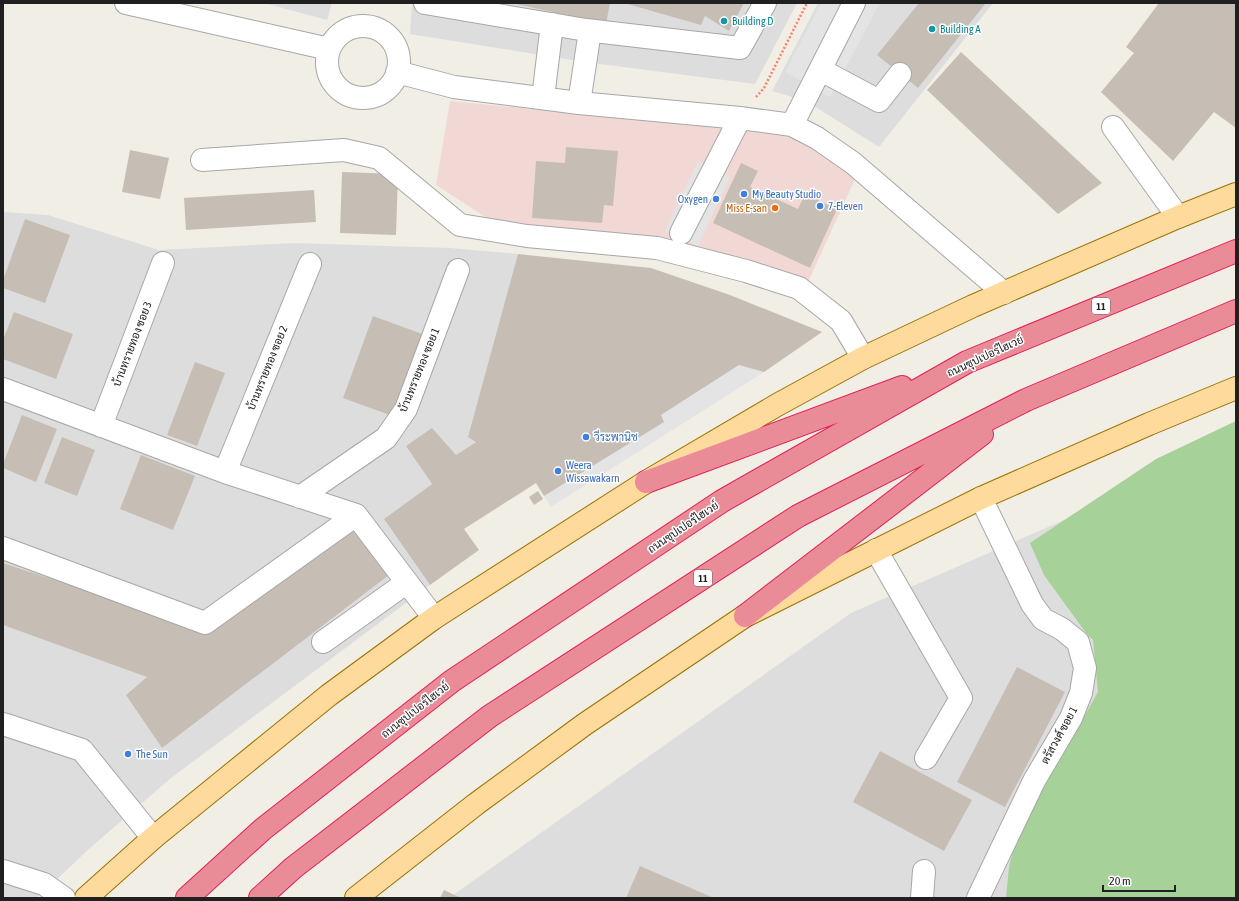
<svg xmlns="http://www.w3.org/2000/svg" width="1239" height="901" viewBox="0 0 1239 901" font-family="'Asap Condensed',Sarabun,sans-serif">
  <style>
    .residential { fill: #dedddd }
    .commercial { fill: #f2d8d5 }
    .forest { fill: #a6d199 }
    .parking { fill: #e4e4e4 }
    .building { fill: #c6beb5 }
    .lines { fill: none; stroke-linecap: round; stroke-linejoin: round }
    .minor-casing { stroke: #a7a7a7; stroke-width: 24 }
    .major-casing { stroke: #9c7200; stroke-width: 24 }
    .highway-casing { stroke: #e12157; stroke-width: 24 }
    .path { stroke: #fe8269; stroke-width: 2.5; stroke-dasharray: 2 2; stroke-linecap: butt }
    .minor { stroke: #fff; stroke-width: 22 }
    .major { stroke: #ffda9d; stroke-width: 22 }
    .highway { stroke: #ea8c97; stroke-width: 22 }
    .culture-dot { fill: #0f9aa8; stroke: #fff; stroke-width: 1.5 }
    .shop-dot { fill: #3f7fe0; stroke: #fff; stroke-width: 1.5 }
    .food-dot { fill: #e8710a; stroke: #fff; stroke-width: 1.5 }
    .labels { text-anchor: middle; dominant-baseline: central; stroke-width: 3; stroke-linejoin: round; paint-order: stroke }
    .shield { fill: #fff; stroke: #636363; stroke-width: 1 }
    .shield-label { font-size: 10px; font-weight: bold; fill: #202020 }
    .culture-label { font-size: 11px; fill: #0d838f; stroke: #fff; text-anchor: start }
    .shop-label { font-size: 11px; fill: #366cbe; stroke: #fff; text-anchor: start }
    .food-label { font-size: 11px; fill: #c56008; stroke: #fff; text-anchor: end }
    .street-label { font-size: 11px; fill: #202020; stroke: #fff }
  </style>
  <rect width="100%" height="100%" fill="#f1eee6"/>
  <path class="residential" d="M264,3H332L327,20Z
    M412,3H797L755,84L585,62L410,34Z
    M818,3H993L879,147L806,101L772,91Z
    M3,212L48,215L159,250L295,243L450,248L518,254L476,442L456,455L406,445L432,484L384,519L430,585L171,778L90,848L37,898H3Z
    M1236,445V898H449L851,613Z"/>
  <path class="commercial" d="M450,101L790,135L816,146L857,175L807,284L666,239L490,220L436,185Z"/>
  <path class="forest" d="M1236,421V898H1006L1009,867L1017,835L1098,692L1093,640L1086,633L1044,575L1030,543L1156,459Z"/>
  <path class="parking" d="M821,3H880L830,97L785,72Z
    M698,161L730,177L698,246L665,231Z
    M739,365L764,372L551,507L544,496L663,422L661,415Z"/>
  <path class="building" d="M512,3H610L606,24Z
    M624,3H744L729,31L705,16L701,25Z
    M919,3H986L918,88L877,55Z
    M1159,3H1236V128L1214,112L1173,161L1101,92L1134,53L1126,47Z
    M961,52L1102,183L1058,214L927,90Z
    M566,147L618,151L613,206L604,205L602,223L532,218L536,161L565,163Z
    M130,150L169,158L160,199L122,192Z
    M741,163L758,171L750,187L798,209L805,194L837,209L810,268L713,223Z
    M342,172L398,174L396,235L340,233Z
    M314,190L316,222L186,230L184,198Z
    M25,219L70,235L45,303L3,288V280Z
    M518,254L651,268L730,295L822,332L764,372L739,365L661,415L664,422L544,496L536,483L464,529L479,550L430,585L384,519L432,484L406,446L432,428L456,455L476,442L468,437Z
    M14,312L73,334L56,379L3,359V340Z
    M373,316L425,335L395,417L343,398Z
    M195,362L225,373L197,446L167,435Z
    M22,415L57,429L36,482L3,468V464Z
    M62,437L95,450L77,496L44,483Z
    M141,455L195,476L173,530L120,509Z
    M538,491L543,499L534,505L529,497Z
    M352,523L389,575L162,748L126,695L147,677L3,625V563L209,631Z
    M1017,667L1065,692L1005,807L957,782Z
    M880,751L972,800L944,851L853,802Z
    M640,866L714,898H626Z
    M444,890L461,898H440Z"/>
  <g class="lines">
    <defs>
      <path id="minor" d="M126,3L329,49
        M425,3L586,30L740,48L765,3
        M327 62a36 36 0 1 1 72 0a36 36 0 1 1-72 0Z
        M821,70L879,101L900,74
        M397,72L454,87L579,103L740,118L792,125L817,138L853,163L1004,293
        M543,98L552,24
        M579,103L590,31
        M792,125L854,3
        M1113,127L1178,217
        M202,160L344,150L379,158L460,225L527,236L657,248L746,271L799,288L841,321L863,358
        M681,233L740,118
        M3,389L225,472L356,515L434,618
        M101,426L163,263
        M225,472L310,264
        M300,497L386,438L406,409L458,270
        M3,548L205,623L356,515
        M876,550L961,698L926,758
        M323,642L406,583
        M3,724L82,750L153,838
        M3,871L44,884L64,898
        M922,898L924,871
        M978,898L1034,781L1071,718L1081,693L1085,668L1078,642L1062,629L1043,619L1032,604L981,498"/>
      <path id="major" d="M86,898L153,838L329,695L434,618L646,482L777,405L863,358L973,306L1178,217L1236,194
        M356,898L476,804L585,724L745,616L981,498L1149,424L1236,388"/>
      <path id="highway" d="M646,482L902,387
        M745,616L982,434
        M187,898L263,829L452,681L722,501L967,362L1236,251
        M260,898L293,868L490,716L798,516L1026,400L1236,311"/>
    </defs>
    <use href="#minor" class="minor-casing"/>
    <use href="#major" class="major-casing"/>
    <use href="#highway" class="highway-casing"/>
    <path class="path" d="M756,97L764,88L807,3"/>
    <use href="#minor" class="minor"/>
    <use href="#major" class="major"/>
    <use href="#highway" class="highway"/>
  </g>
  <g class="culture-dot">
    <circle cx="724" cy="21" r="4"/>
    <circle cx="932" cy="29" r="4"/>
  </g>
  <g class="shop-dot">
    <circle cx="744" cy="194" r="4"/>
    <circle cx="716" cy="199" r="4"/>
    <circle cx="820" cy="206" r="4"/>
    <circle cx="586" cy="437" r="4"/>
    <circle cx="558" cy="471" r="4"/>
    <circle cx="128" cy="754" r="4"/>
  </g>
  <circle class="food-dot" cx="775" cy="208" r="4"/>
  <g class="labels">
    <g class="shield">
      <rect x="1092" y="298" width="18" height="16" rx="3"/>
      <rect x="694" y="570" width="18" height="16" rx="3"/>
    </g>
    <g class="shield-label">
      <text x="1101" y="306">11</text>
      <text x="703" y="578">11</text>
    </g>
    <g class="culture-label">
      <text x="732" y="21">Building D</text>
      <text x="940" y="29">Building A</text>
    </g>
    <g class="shop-label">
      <text x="752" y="194">My Beauty Studio</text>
      <text x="708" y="199" text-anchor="end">Oxygen</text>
      <text x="828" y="206">7-Eleven</text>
      <text x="594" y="437">วีระพานิช</text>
      <text x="566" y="465">Weera<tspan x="566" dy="13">Wissawakarn</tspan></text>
      <text x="136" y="754">The Sun</text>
    </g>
    <g class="food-label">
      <text x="767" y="208">Miss E-san</text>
    </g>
    <g class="street-label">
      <text transform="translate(132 344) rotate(-69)">บ้านทรายทอง ซอย 3</text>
      <text transform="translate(985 356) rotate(-25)">ถนนซุปเปอร์ไฮเวย์</text>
      <text transform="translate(267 368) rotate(-68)">บ้านทรายทอง ซอย 2</text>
      <text transform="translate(419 370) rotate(-68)">บ้านทรายทอง ซอย 1</text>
      <text transform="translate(683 527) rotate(-34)">ถนนซุปเปอร์ไฮเวย์</text>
      <text transform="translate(415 710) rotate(-38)">ถนนซุปเปอร์ไฮเวย์</text>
      <text transform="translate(1059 735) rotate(-61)">ตรัสวงศ์ ซอย 1</text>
    </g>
  </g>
  <rect width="1239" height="901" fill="none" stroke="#202020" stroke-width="8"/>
  <path d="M1103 885v6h72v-6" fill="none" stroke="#202020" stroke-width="2"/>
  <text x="1109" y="885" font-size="12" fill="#202020" stroke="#ffffff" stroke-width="3" paint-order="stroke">20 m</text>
</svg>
